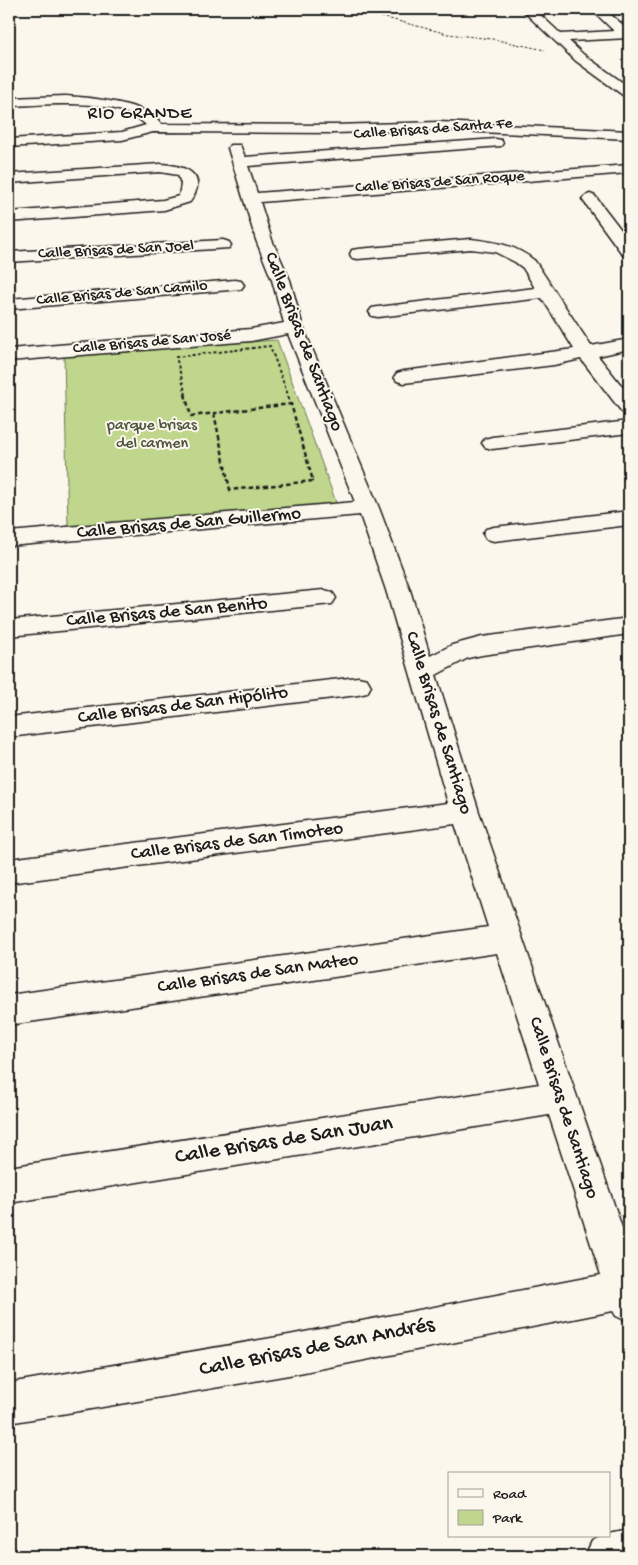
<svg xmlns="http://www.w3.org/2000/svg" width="638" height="1565" viewBox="0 0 638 1565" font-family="'Gochi Hand',sans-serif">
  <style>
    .green { fill: #bfd68c; stroke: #6e7954 }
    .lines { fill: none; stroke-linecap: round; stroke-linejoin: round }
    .minor-casing { stroke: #1c1c1c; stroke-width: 3 }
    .path-far2 { stroke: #1c1c1c; stroke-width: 1; stroke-dasharray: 2.5 2; stroke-linecap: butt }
    .path-far1 { stroke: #1c1c1c; stroke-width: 2; stroke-dasharray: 3 2.5; stroke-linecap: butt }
    .path { stroke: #1c1c1c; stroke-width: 2.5; stroke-dasharray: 4.5 3; stroke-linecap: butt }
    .minor { fill: #fbf7ec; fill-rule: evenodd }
    .labels { text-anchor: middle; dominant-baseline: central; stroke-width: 4; stroke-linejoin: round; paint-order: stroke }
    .far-street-label { font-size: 16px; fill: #1c1c1c; stroke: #fbf7ec }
    .far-park-label { font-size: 16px; fill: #4d543e; stroke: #fbf7ec }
    .far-quarter-label { font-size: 18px; letter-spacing: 1px; fill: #1c1c1c; stroke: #fbf7ec }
    .street-label { font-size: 19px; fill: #1c1c1c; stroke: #fbf7ec }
    .near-street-label { font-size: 22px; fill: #1c1c1c; stroke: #fbf7ec }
  </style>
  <rect width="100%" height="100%" fill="#fbf7ec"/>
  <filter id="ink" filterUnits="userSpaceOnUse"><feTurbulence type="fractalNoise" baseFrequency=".02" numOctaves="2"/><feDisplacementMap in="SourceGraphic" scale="10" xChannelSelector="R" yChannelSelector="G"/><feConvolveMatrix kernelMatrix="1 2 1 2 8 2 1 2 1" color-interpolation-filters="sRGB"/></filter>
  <g filter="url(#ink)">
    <path class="green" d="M277,340L337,505L68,528L64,355Z"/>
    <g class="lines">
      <defs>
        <path id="minor" d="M521,9H534L561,34L614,31L591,9H604L629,30V38L569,41L584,55L629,87V97L624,96L576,61Z
          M65,96C86,97 151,103 161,124L334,125L439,122L629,131V139L439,130L334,133L153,132L122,140L9,147V139L122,132L146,125C116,96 48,105 9,106V98Z
          M496,139L501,140L503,143L501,146L248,166L257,193L629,165V173L260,202L272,240L290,280L303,327L379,508L410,590L430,656L452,645L482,637L629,618V634L482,655L468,658L436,675L479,812L629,1248V1322L616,1316L613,1311L289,1375L9,1423V1383L289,1335L601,1275L549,1115L9,1203V1167L539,1084L497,953L9,1025V995L488,927L455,824L9,883V859L448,803L386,590L360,515L9,546V532L355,502L288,334L251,341L9,361V349L251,329L284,323L272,280L256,240L228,148L230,145H240L245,157Z
          M160,164C184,165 210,174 190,202L164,210L9,222V212L163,200L179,196L181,184L178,175L160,172L9,183V174Z
          M590,194L595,196L629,240V256L623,255L582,199L585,196Z
          M471,239C495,242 516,245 535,261L591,346L629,339V349L598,356L629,395V414L622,412L581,359L554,365L404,383L397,381L394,377L397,373L404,371L574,349L542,298L378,317L372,316L369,312L372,308L378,307L535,288L523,268L515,262L495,252L471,249L358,259L352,258L350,254L352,250L358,249Z
          M223,240L229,242L231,245L229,248L9,262V252Z
          M235,280L241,281L244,285L241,289L9,309V299Z
          M629,421V433L492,449L485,447L482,443L485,439L492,437Z
          M629,511V525L494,541L486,539L483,534L486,529L494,527Z
          M324,590L332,592L336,598L332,604L9,636V620Z
          M358,677L367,679L371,686L367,693L358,695L9,737V717Z
          M629,1530V1556H585L592,1541L602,1536H609V1534Z"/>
      </defs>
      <use href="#minor" class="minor-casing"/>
      <path class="path-far2" d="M351,9L448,34L492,39L545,50"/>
      <path class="path-far1" d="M186,395L176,357L270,346L288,395"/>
      <path class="path" d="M185,394L191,416L291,404L287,394
        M214,413L230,490L313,481L291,404"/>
      <use href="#minor" class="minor"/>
    </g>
  </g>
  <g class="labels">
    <g class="far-street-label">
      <text transform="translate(433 130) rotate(-4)">Calle Brisas de Santa Fe</text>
      <text transform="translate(440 183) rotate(-4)">Calle Brisas de San Roque</text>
      <text transform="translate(116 251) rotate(-3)">Calle Brisas de San Joel</text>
      <text transform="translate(122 294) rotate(-5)">Calle Brisas de San Camilo</text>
      <text transform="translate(152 343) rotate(-5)">Calle Brisas de San José</text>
    </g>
    <g class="far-park-label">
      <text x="152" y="426">parque brisas<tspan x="152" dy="18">del carmen</tspan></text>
    </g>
    <g class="far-quarter-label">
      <text x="140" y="114">RIO GRANDE</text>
    </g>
    <g class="street-label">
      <text transform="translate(303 342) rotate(69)">Calle Brisas de Santiago</text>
      <text transform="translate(189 524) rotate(-5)">Calle Brisas de San Guillermo</text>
      <text transform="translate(167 613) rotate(-5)">Calle Brisas de San Benito</text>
      <text transform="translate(183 706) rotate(-7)">Calle Brisas de San Hipólito</text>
      <text transform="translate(438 723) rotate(73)">Calle Brisas de Santiago</text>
      <text transform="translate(237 842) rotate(-7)">Calle Brisas de San Timoteo</text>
      <text transform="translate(258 974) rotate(-8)">Calle Brisas de San Mateo</text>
      <text transform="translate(563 1108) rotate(72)">Calle Brisas de Santiago</text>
    </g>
    <g class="near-street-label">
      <text transform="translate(284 1141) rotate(-9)">Calle Brisas de San Juan</text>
      <text transform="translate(317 1348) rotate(-11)">Calle Brisas de San Andrés</text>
    </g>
  </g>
  <rect width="638" height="1565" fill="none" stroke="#fbf7ec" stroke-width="30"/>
  <rect x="15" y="15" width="608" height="1535" fill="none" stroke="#1c1c1c" stroke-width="2" filter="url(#ink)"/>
  <rect x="448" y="1472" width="162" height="65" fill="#fbf7ec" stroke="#a29f99"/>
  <rect x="458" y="1489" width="25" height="8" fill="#fbf7ec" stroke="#a29f99"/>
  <text x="493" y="1498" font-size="15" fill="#1c1c1c">Road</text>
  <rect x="458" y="1510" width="25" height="15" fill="#bfd68c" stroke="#a29f99"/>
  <text x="493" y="1522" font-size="15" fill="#1c1c1c">Park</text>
</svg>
